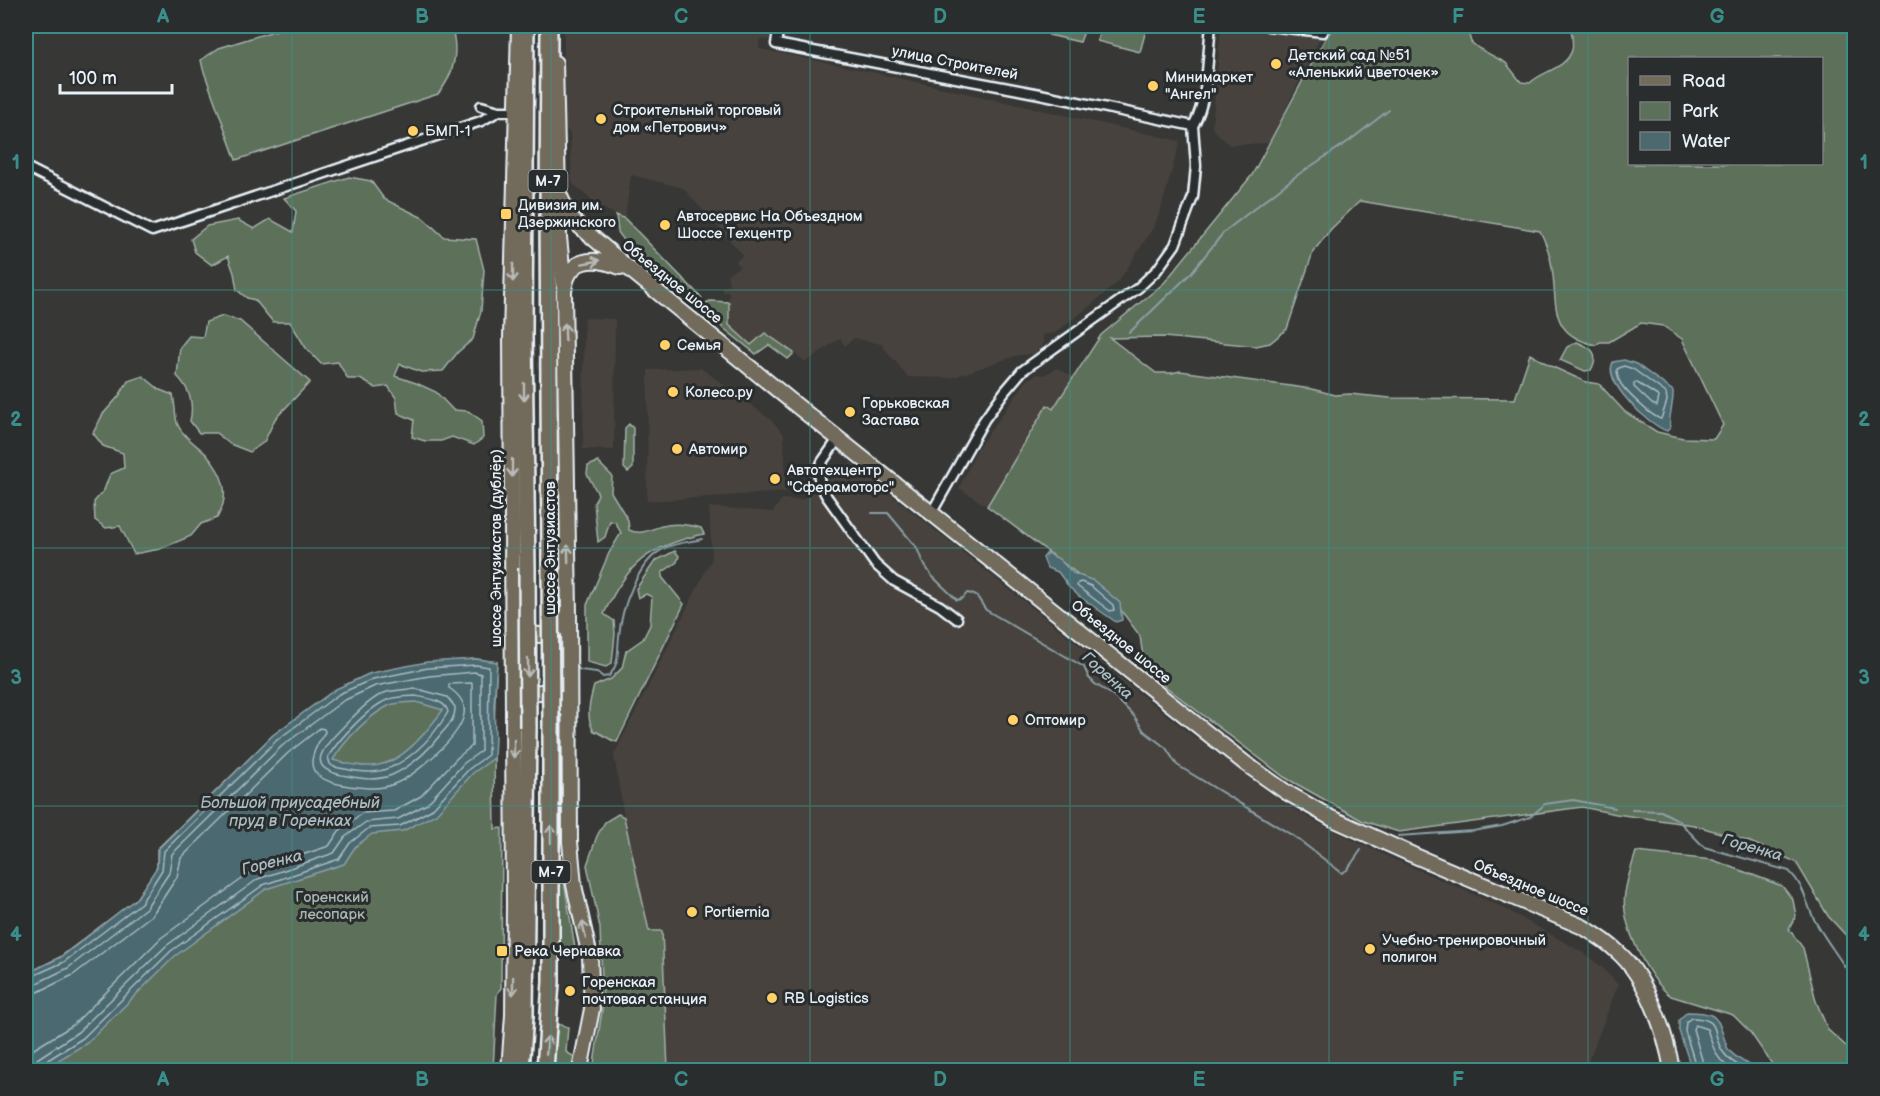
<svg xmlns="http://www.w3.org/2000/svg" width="1880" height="1096" viewBox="0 0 1880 1096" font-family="'Balsamiq Sans',sans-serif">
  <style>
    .built { fill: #47433e }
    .green { fill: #5d705a; stroke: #a2b0a9; stroke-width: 1.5; fill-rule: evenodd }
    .water { fill: #4c6970; stroke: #8a9fa6; stroke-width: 1.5; fill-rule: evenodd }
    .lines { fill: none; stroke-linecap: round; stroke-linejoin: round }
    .shore { stroke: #aabbc2; stroke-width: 1.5 }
    .stream { stroke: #8a9fa6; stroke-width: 2 }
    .street-casing { stroke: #e8f1f8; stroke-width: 13 }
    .primary-casing { stroke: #e8f1f8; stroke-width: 18 }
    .highway-casing { stroke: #e8f1f8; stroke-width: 20 }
    .street { stroke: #2a2d2e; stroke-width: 8 }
    .primary { stroke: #726b5a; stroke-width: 14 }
    .highway { stroke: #726b5a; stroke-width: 15 }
    .highway-bridge-casing { stroke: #e8f1f8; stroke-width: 20; stroke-linecap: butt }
    .highway-bridge { stroke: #726b5a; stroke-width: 15 }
    .oneway { stroke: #b9bbb9 }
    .grid { fill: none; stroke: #3a8f8a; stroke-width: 1.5; stroke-opacity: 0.55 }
    .poi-dot { fill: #ffd166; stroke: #2a2d2e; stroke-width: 2 }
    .labels { text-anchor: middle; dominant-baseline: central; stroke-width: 6; stroke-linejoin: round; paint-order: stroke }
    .shield { fill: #2a2d2e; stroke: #afb6bb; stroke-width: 1.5 }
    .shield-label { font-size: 14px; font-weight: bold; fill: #e8f1f8 }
    .poi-label { font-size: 15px; fill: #e8f1f8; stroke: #2a2d2e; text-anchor: start }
    .street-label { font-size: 15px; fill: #e8f1f8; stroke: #2a2d2e }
    .park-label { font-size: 15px; fill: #a9b7b1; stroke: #2a2d2e }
    .water-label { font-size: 16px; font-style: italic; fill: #aabbc2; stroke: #2a2d2e }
    .neatline { fill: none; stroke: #3a8f8a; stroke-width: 2 }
    .grid-label { font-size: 20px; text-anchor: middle; font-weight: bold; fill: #3a8f8a }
  </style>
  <rect width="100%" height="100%" fill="#373735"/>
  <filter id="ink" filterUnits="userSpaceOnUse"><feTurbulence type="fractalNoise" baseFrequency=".0167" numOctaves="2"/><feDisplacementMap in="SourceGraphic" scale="12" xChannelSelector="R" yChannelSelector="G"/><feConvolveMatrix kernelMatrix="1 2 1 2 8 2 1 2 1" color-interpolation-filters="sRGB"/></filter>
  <g filter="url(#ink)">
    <path class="built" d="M564,26H771L769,40L760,39L759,49L867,71L1180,141L1161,209L1153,228L1128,267L1118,282L1085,310L1055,333L1043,335V344L1040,353L1015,356L951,378L908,377L881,344L854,338L845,346L840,338L806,362L765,333L751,345L729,325V291L723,293L722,288L729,285L727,274L740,267L736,261L743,255L683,188L631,175L625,219L598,206L572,183L570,134L564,126Z
      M1221,26H1259L1303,33L1322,34L1269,143L1229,145L1212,128Z
      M584,318L615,319L614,450L583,449Z
      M701,368L770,419L784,434L786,492L647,501L648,370Z
      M1057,368L1073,377L1053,409L1046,405L987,506L959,488L978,448L1028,379L1037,374L1044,375Z
      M851,463L1189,733L1281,801L1316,822L1380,853L1502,907L1582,952L1603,968L1618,985L1585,1070H668L662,932L649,931L624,817L614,755L712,558L709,507L773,512L782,499L802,500Z"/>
    <path class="green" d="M290,26H451C459,50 455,74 438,94L236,160L203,69L201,60L219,48Z
      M1040,26H1086L1080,42L1049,35Z
      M1102,26H1133L1146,30L1140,52L1097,41Z
      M1332,26H1486L1473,30L1469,35L1471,42L1478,48L1506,63L1521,82L1530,83C1542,71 1566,69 1572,50C1574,44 1571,33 1571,26H1854V944L1828,916L1796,862L1750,842L1694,825L1616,814L1582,807L1399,832L1363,821L1284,777L1145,671L1140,636L1115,602L987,506L1047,405L1053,409L1101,335L1164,283L1252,175ZM1630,58H1822V164H1630ZM1360,201L1540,231C1545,241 1549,251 1551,262C1559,300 1545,334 1596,345L1600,342H1609L1641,323L1663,326L1682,339L1723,425L1714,439L1683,438L1657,432L1625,412L1599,384L1586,382L1553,367L1530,354L1515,399L1390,398L1350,394L1335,395L1312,389L1180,371L1172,373H1156L1110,338L1164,337L1256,346L1270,343L1287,329L1313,252L1331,229Z
      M349,177L371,181L384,199L423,218L444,237L476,239L484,270L481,311L473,339L458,352L443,371L421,372L400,364L395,376L416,383L436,392L453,410L468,411L482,421L483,438L474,445L452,437L441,441H425L412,437L414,420L398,413L396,398L388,386L376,388L360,379H348L338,362L321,364L306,348L290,322H273L255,300L247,298L237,290L234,273L228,256L212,265L195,252L191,239L207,226L238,220L254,229L270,219L293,232L296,211L284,198Z
      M616,215L625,219L701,297L674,289L635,256L618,232Z
      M710,301L729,302V325L751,345L765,333L794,353L788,359L769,345L756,354L697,307Z
      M223,316L240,321L310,382L275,419L264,442L250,452L230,444L216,433H199L190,421C194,404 190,389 177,376L180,347L189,336L203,337L206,322Z
      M1577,342C1592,348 1600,353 1591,370L1585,371L1560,360L1567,347Z
      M143,376L160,390L173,395C175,404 175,415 177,423C182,436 197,445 206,454C224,475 231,494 217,518L201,524L191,536L160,549L134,554L120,526L106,528L95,520L94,502L104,490L110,474L124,468L123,453L103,446L93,433L103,414L119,396L128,381Z
      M629,424L633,428V468L628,472L624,468L625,428Z
      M598,462L612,476L611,492L628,520L629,530C641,536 650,529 662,526C674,523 690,525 701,528L704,534C649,546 627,563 604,614L614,621L615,634L612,663L606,667L587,662V605L609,553L621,533L615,522L610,521L605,537L598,542L594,503L598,494L587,474L588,466Z
      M675,551L679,556L677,562L663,572L662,577L684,604L617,742C608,740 603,733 594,731C585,718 590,700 594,686L611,679L622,668L626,651L643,639L650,625L652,597L646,594L638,598L636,589L655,561Z
      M476,659L497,662C493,717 494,773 495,829L502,828L501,988L497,994L493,1070H26V974L60,957L136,899L157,868V849L273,735L335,690L369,674L427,663Z
      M618,814L624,817L649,931H662L668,1070H593L603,1004L600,928L587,865L597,836L605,822Z
      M1636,852L1713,860L1782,886L1793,900L1796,916L1789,929L1803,948L1816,1001L1828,1030L1854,1053V1070H1776L1750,1032L1733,1015L1671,996C1647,979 1620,922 1625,893C1627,879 1632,865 1636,852Z
      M560,857L576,954L560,953Z
      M558,1024L568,1027L566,1052L575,1057L571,1070H551Z"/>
    <path class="water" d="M1624,360L1636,364L1673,391C1674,404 1668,415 1670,428L1667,431C1649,425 1602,382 1613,362Z
      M1047,553L1059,559L1073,573L1094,581L1120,603L1122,620L1116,622L1080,597L1069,587L1058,572L1047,568L1043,558Z
      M476,659L497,662L494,705L495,738L494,758L473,773L436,814L403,831L372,834L355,847L344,864L266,889L175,956L87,1043L42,1070H26V974L61,957L137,898L157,867L158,849L273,735L336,689L371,673L427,662ZM416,702L443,710C426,732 402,765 371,766C359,767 345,763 333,760C345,740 367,717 388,706C395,702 408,703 416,702Z
      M1687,1012C1709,1012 1718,1013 1723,1035C1725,1040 1726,1045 1728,1049C1735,1059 1747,1062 1755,1070H1692L1679,1031V1020Z"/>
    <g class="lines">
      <path class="shore" d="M1624,366L1633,369L1666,393L1667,401L1661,419C1652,417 1627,393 1621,384C1618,379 1617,374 1617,369Z
        M1636,382L1659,397L1657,406L1652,404L1634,387V384Z
        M1081,582L1091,586L1113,605L1114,610L1110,611L1077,586L1078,583Z
        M414,688L447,697L455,707C456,718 448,726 441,734C428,751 412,766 392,775C377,781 363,779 347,776C306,770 319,751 341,729C352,718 372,696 387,692C396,690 406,690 414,688Z
        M415,696C426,698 446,700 448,712C433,738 403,770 372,772C360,773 346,769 334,767L330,764L328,757C338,740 368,708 387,700C395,696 407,697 415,696Z
        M26,979L64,962L141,903L162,870L164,851L277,740L339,694L373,679L428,668L476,665L489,667L488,755L469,769L431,810L400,826L369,828L350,843L339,859L263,885L171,951L83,1038L43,1063L40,1070
        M26,986L33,985L68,968L146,908L169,873L172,854L282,746L343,701L375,686L429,676L475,672L481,674V751L464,763L427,804L398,819L366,822L345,837L334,853L258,879L166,946L78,1032L37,1059L33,1070
        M26,995L36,993L73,975L152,915L177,877L181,858L288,753L320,728L324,729L325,732C302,766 309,780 349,786C365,788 379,790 394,784C415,776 461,736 464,714C466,702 458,694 449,688V684L472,683V746L458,757L421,796L394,811L362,813L339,831L329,846L253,871L161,938L73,1025L34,1049L26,1059
        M1697,1070L1685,1031L1686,1022L1691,1018C1724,1018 1710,1034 1723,1052C1729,1061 1738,1065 1747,1070
        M1705,1070L1693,1029L1695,1025L1707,1029C1713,1046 1715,1060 1733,1070"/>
      <path class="stream" d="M1129,333L1191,273L1224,232L1296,176L1349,141L1389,110
        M872,513H888L917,548L922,561L932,576L957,600L963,598L967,593C980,594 979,602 986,610L1084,667L1089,678L1095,684L1114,696L1134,716L1144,731L1166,748L1177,765L1295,837L1342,873L1347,870L1361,850
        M575,664L580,670L597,672L603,677L609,676C620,663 617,653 619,637C621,609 638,560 665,548C675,543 690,542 702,539
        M1632,810L1661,811L1678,820L1704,847L1789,871C1805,886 1806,904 1815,921C1825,939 1838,956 1849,973L1854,978
        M1398,836L1473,831L1502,826L1530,817L1545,804L1573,800L1615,808"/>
      <defs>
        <path id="street" d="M779,26L776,44L1040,94L1193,126
          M1268,26L1323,32L1326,26
          M481,106L499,111H516
          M1193,126C1209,98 1207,57 1211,26
          M26,167L152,231L481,121L499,111
          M838,439L822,462L818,472L820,484L827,497L875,564L894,581L940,606L957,619
          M932,512L984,420L1005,391L1022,371L1138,288L1157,270L1175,245L1193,197L1196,166L1193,126"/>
        <path id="primary" d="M555,63L559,237L564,287
          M558,192L570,218L633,272L796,405L1246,764L1286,792L1331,818L1413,855L1583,927C1597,935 1610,944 1621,955C1648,981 1666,1034 1672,1070
          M520,627C540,643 560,633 569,613
          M520,702C537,684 560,692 569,713
          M509,1070L513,1015L514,904L511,337L519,26
          M580,1070L592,1009L591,982L590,957L574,885L570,842L569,612L564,292C567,257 593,256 620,267"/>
        <path id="highway" d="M526,26L524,334L527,568
          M549,26L548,209L550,568
          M521,1070L525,1016L528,727
          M545,1070L551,982V726"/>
      </defs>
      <use href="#street" class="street-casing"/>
      <use href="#primary" class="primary-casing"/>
      <use href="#highway" class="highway-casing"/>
      <use href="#street" class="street"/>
      <use href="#primary" class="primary"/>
      <use href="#highway" class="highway"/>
      <defs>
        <path id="highway-bridge" d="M527,568L528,727
          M550,568L551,726"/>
      </defs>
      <use href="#highway-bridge" class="highway-bridge-casing"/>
      <use href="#highway-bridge" class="highway-bridge"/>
    </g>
    <defs><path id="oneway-shaft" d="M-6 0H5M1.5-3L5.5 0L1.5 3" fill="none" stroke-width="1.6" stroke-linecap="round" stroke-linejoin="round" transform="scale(1.5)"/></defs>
    <g class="oneway">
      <use href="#oneway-shaft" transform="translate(591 262) rotate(-10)"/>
      <use href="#oneway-shaft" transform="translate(513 273) rotate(91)"/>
      <use href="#oneway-shaft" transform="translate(565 332) rotate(-92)"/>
      <use href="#oneway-shaft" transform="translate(524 392) rotate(90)"/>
      <use href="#oneway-shaft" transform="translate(512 468) rotate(90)"/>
      <use href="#oneway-shaft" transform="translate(568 554) rotate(-91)"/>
      <use href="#oneway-shaft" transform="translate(528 668) rotate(90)"/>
      <use href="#oneway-shaft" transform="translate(514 749) rotate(90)"/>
      <use href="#oneway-shaft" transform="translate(551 834) rotate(-90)"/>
      <use href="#oneway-shaft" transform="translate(584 930) rotate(-102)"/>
      <use href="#oneway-shaft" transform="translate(513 986) rotate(91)"/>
      <use href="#oneway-shaft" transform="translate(547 1045) rotate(-85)"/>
    </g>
  </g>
  <path class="grid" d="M292,26V1070M551,26V1070M810,26V1070M1070,26V1070M1329,26V1070M1588,26V1070M26,290H1854M26,548H1854M26,806H1854"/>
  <g class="poi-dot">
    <circle cx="1276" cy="64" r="6"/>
    <circle cx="1153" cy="86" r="6"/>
    <circle cx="601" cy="119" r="6"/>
    <circle cx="413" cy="131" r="6"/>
    <rect x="500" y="208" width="12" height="12" rx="3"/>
    <circle cx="665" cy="225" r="6"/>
    <circle cx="665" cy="345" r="6"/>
    <circle cx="673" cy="392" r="6"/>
    <circle cx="850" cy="412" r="6"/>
    <circle cx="677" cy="449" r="6"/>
    <circle cx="775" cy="479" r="6"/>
    <circle cx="1013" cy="720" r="6"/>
    <circle cx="692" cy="912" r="6"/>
    <circle cx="1370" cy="949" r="6"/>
    <rect x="496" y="945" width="12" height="12" rx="3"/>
    <circle cx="570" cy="991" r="6"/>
    <circle cx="772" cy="998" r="6"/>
  </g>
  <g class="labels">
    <g class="shield">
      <rect x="528.5" y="170" width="39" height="22" rx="4.5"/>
      <rect x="531.5" y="861" width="39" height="22" rx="4.5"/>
    </g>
    <g class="shield-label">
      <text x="548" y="181">М-7</text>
      <text x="551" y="872">М-7</text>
    </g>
    <g class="poi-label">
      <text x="1288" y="55">Детский сад №51<tspan x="1288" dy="17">«Аленький цветочек»</tspan></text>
      <text x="1165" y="77">Минимаркет<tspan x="1165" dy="17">"Ангел"</tspan></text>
      <text x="613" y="110">Строительный торговый<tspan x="613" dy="17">дом «Петрович»</tspan></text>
      <text x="425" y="131">БМП-1</text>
      <text x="518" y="205">Дивизия им.<tspan x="518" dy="17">Дзержинского</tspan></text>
      <text x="677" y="216">Автосервис На Объездном<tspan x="677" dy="17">Шоссе Техцентр</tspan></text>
      <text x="677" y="345">Семья</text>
      <text x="685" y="392">Колесо.ру</text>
      <text x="862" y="403">Горьковская<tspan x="862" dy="17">Застава</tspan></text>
      <text x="689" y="449">Автомир</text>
      <text x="787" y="470">Автотехцентр<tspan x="787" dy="17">"Сферамоторс"</tspan></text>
      <text x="1025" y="720">Оптомир</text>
      <text x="704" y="912">Portiernia</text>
      <text x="1382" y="940">Учебно-тренировочный<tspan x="1382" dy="17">полигон</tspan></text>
      <text x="514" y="951">Река Чернавка</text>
      <text x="582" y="982">Горенская<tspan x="582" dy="17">почтовая станция</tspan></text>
      <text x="784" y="998">RB Logistics</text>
    </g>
    <g class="street-label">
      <text transform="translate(955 63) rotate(11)">улица Строителей</text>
      <text transform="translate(672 282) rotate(39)">Объездное шоссе</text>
      <text transform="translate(496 548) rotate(-90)">шоссе Энтузиастов (дублёр)</text>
      <text transform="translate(550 548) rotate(-90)">шоссе Энтузиастов</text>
      <text transform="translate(1121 642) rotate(39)">Объездное шоссе</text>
      <text transform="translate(1531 888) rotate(23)">Объездное шоссе</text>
    </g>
    <g class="park-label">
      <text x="332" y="897">Горенский<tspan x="332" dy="17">лесопарк</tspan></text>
    </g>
    <g class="water-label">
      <text transform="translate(1107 676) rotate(42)">Горенка</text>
      <text x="290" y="803">Большой приусадебный<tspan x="290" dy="18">пруд в Горенках</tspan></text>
      <text transform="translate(1752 848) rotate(16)">Горенка</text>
      <text transform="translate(272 863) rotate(-14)">Горенка</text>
    </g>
  </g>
  <rect width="1880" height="1096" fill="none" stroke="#2a2d2e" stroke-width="66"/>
  <rect x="1628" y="57" width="195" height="108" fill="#2a2d2e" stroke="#767b7f" stroke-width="1.5"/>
  <rect x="1640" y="76" width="30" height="9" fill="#726b5a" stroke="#767b7f" stroke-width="1.5"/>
  <text x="1682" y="87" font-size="18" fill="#e8f1f8">Road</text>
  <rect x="1640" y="102" width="30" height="18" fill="#5d705a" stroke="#767b7f" stroke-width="1.5"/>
  <text x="1682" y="117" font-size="18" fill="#e8f1f8">Park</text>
  <rect x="1640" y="132" width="30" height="18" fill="#4c6970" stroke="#767b7f" stroke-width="1.5"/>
  <text x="1682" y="147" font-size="18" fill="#e8f1f8">Water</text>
  <path d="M60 84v9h112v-9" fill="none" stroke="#e8f1f8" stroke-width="3"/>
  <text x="69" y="84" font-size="18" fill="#e8f1f8" stroke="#2a2d2e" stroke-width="4.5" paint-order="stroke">100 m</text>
  <rect x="33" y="33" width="1814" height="1030" class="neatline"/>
  <g class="grid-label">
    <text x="163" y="23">A</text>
    <text x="422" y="23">B</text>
    <text x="681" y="23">C</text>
    <text x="940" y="23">D</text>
    <text x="1199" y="23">E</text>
    <text x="1458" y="23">F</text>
    <text x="1717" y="23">G</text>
    <text x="16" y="169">1</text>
    <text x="1864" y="169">1</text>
    <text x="16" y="426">2</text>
    <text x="1864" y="426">2</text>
    <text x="16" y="684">3</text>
    <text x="1864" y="684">3</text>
    <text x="16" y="941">4</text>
    <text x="1864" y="941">4</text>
    <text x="163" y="1086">A</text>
    <text x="422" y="1086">B</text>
    <text x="681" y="1086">C</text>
    <text x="940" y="1086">D</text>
    <text x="1199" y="1086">E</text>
    <text x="1458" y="1086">F</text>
    <text x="1717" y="1086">G</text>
  </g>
</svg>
